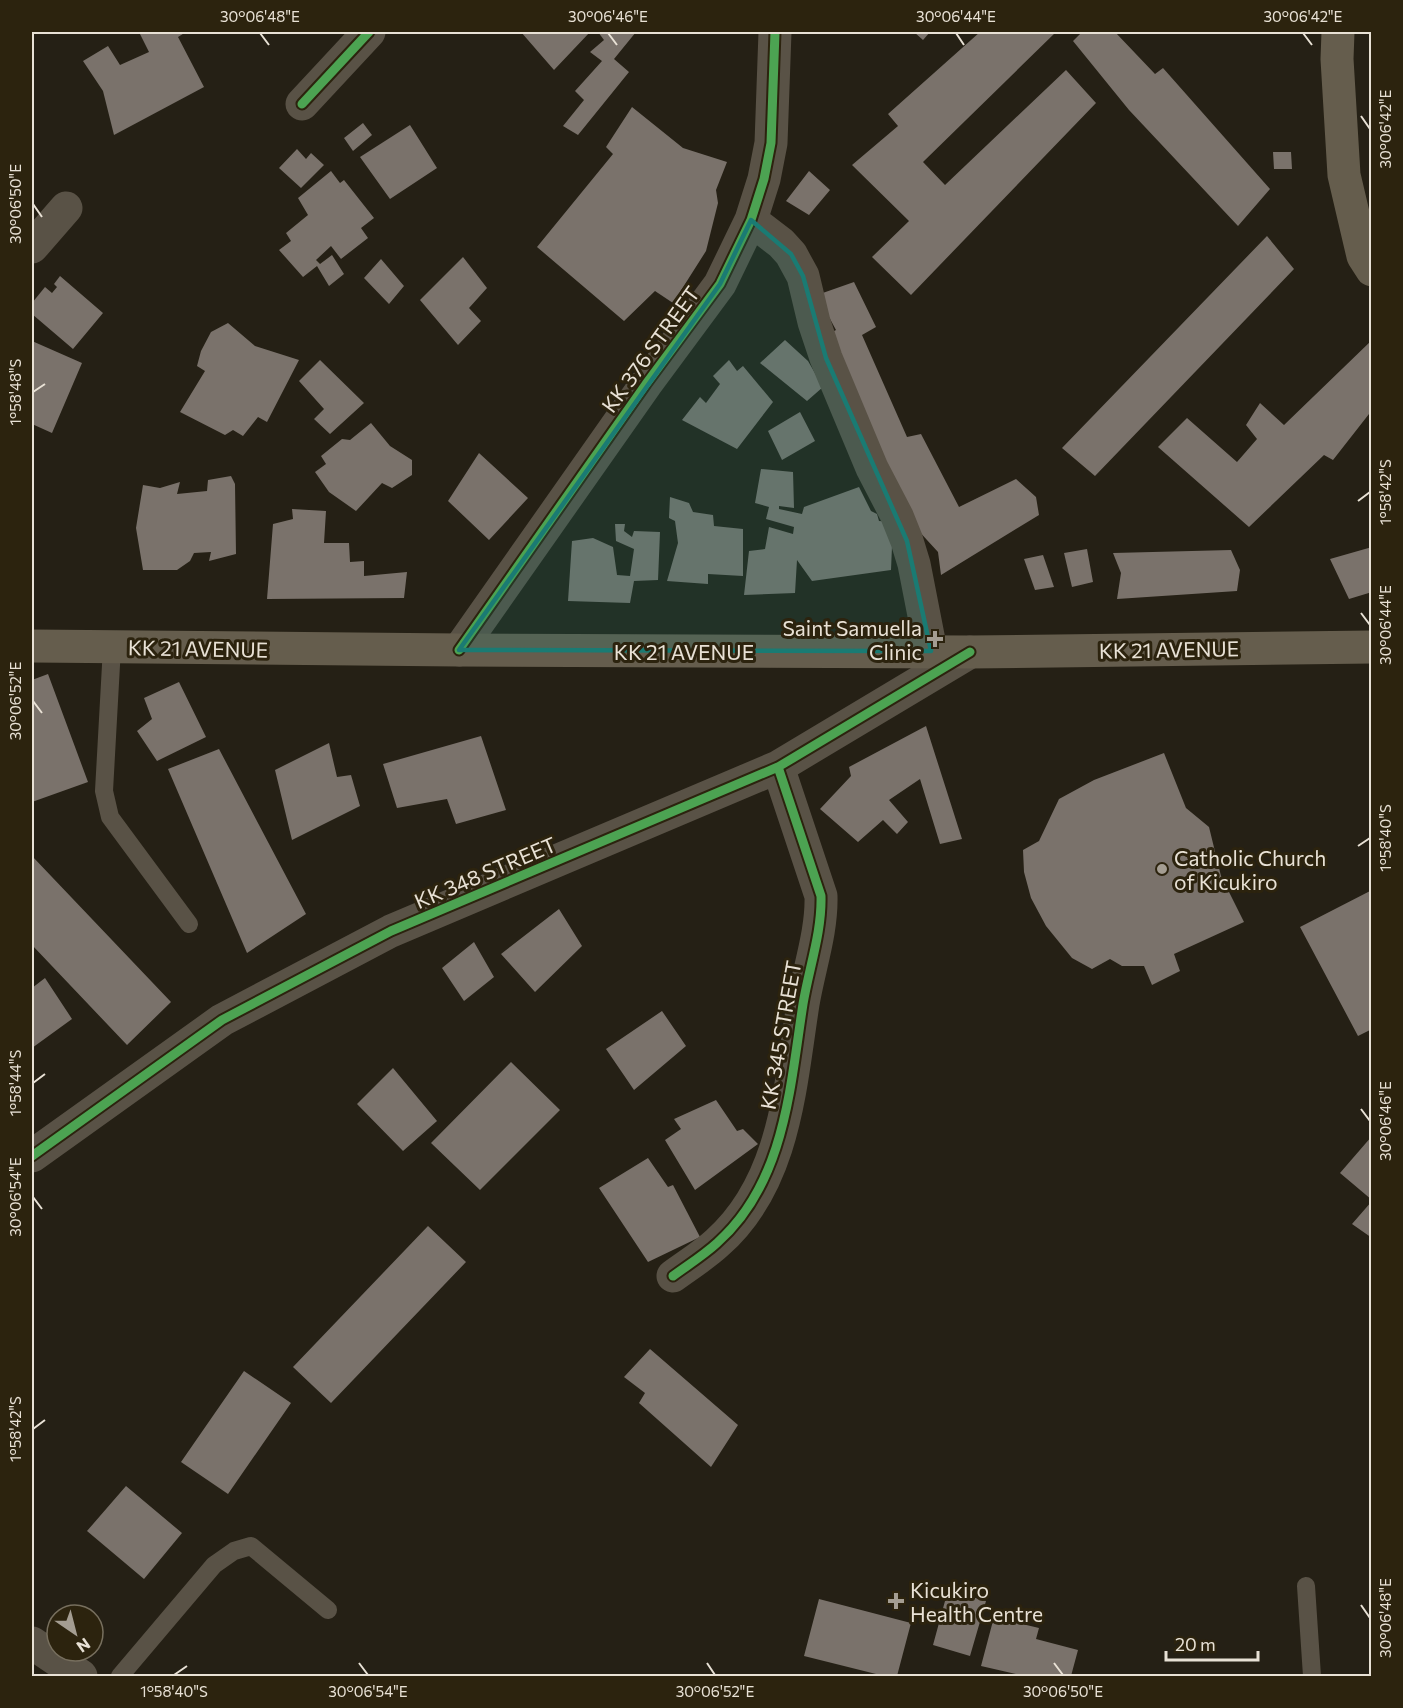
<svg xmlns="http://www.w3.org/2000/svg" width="1403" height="1708" viewBox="0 0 1403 1708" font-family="Commissioner,sans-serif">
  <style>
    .building { fill: #7a726b }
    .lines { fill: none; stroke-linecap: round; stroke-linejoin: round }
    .service { stroke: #595246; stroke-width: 18 }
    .minor { stroke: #595246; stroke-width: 33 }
    .tertiary { stroke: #595246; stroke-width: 33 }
    .secondary { stroke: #655d4d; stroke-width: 33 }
    .cycleway-casing { stroke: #2c230e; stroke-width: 13 }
    .cycleway { stroke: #4ca352; stroke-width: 9 }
    .marked { fill: #1a7b73; fill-opacity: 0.2; stroke: #1a7b73; stroke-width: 4.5; stroke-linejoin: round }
    .ticks { fill: none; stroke: #e8e1d5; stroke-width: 2 }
    .poi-dot { fill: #a49d92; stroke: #2c230e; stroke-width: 2 }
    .labels { text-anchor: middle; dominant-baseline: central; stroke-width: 6; stroke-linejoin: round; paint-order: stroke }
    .street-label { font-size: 21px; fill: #e8e1d5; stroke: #2c230e }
    .poi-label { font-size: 21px; fill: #e8e1d5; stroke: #2c230e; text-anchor: start }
    .neatline { fill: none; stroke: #e8e1d5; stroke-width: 2 }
    .ticks-label { font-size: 15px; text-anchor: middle; fill: #e8e1d5 }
  </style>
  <rect width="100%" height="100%" fill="#252015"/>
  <path class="building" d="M139,32H186L178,37L204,87L114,135L103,91L83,61L108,46L120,65L149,52Z
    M521,32H590L554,70Z
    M598,32H636L614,59L629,72L578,135L563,126L584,100L575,91L602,61L590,52L604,40Z
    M914,32H930L923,40Z
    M980,32H1056L923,162L945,185L1066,70L1096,103L911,295L872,257L909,221L852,165L898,126L888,114Z
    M1082,32H1115L1155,74L1163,68L1270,189L1238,226L1129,110L1073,41Z
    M632,107L683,148L727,162L716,190L718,203L706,251L673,303L655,291L624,321L537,247L613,154L606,147Z
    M363,123L372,135L353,151L344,138Z
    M410,125L437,168L390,199L360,157Z
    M297,149L306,159L311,153L324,165L301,188L279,168Z
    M1273,152H1291L1292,169H1274Z
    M331,171L340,183L344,180L374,218L361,228L368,238L341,259L331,246L316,260L320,264L332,255L344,274L329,286L317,266L303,277L279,250L291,241L286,233L308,215L298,198Z
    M809,171L830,190L809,215L786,201Z
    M1267,236L1294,269L1095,476L1062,448Z
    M463,257L487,288L469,308L481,321L458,345L420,300Z
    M381,259L404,286L389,304L364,278Z
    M60,276L103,313L73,349L32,314V303L45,287L52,293L57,287L54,284Z
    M854,282L876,327L862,335L907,437L921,434L959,507L1016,479L1036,497L1039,515L941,575L938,552L916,528L823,337L836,330L817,295Z
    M228,323L255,346L299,360L267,422L258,417L243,436L233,430L225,435L180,412L205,371L197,366L201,351L211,332Z
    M785,340L808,361L823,387L807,401L760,363Z
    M1372,340V416L1369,414L1333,460L1324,455L1249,527L1158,447L1187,418L1237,462L1257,439L1246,425L1260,403L1284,425Z
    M32,341L82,363L52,433L32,424Z
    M320,360L364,403L330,434L314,419L324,409L299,381Z
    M729,360L737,371L743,366L773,402L737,449L682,420L700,397L706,403L720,384L713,376Z
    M800,412L815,441L782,460L768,431Z
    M371,423L390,446L412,460V475L392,488L382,483L356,511L329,492L315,472L326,464L321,456L342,439L350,440Z
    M479,453L528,498L489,540L448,501Z
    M761,469L793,472L794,508L779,506V509L802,514L804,507L859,487L871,511L877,514L879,521L893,522L891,570L812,581L797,560L795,593L744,595L749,551L765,549L769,527L793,534L794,527L766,519L769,507L755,503Z
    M231,476L235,484L236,554L209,561L211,552L194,553L190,561L177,570H143L136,528L143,485L160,488L180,482L177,494L207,491L208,480Z
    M670,497L689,503L693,512L713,515L714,526L743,529V576L708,574V584L667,581L678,543L675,521L669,518Z
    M292,509L326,511L324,543H349L350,562L364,561V576L407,572L404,598L267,599L273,524L293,519Z
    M615,524H625L624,531L632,537L634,531L660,532L658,580L634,581L630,603L568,601L572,541L593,538L613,547L617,575L630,576L634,549L616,541Z
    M1372,547V592L1349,599L1330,559Z
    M1087,549L1093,582L1072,587L1064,553Z
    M1231,550L1240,570L1237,591L1117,599L1121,573L1113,553Z
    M1043,555L1054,587L1035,590L1024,559Z
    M48,674L88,782L32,802V680Z
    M179,682L206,737L157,761L137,731L152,719L144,698Z
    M926,726L962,839L940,844L920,779L889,800L908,822L897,834L883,820L858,842L820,809L851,776L849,767Z
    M481,736L506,810L456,824L447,799L397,808L383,764Z
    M329,743L337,777L351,775L360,806L292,840L275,770Z
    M219,749L306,914L247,953L168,769Z
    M1164,753L1186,808L1209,827L1221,876L1244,922L1174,954L1180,971L1152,985L1144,966H1122L1110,959L1092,969L1072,958L1046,926L1031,898L1024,872L1023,850L1039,841L1059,799L1094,780Z
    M32,856L171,1002L127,1045L32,945Z
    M1372,890V1029L1358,1036L1300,927Z
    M559,909L582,946L535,992L501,954Z
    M474,942L494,977L464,1001L442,968Z
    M45,978L72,1019L32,1048V988Z
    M662,1011L686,1046L634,1090L606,1049Z
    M511,1062L560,1110L480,1190L431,1143Z
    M393,1068L437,1121L403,1151L357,1104Z
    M716,1100L737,1131L743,1129L758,1144L695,1190L665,1140L681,1129L674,1119Z
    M1372,1136V1200L1340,1173Z
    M648,1158L668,1187L673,1185L700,1237L648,1262L599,1188Z
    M1372,1201V1238L1352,1224Z
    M428,1226L466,1262L331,1403L293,1367Z
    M650,1349L738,1425L711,1467L639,1403L645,1393L624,1377Z
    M244,1371L291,1403L228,1494L181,1462Z
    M126,1486L182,1533L144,1579L87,1531Z
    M948,1590L986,1601L970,1656L933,1645Z
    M819,1599L911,1623L897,1676H884L804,1656Z
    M994,1617L1039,1628L1036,1639L1078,1650L1071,1676H1024L981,1666Z"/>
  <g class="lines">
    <path class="service" d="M112,647L104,791L110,817L189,924
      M1306,1586L1312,1676
      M120,1676L214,1565L234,1551L251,1546L328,1610"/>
    <path class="minor" d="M302,104L369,32
      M751,220L781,243L791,254L803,276L814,322L826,358L872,468L897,516L907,541L914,564L931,651
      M32,247L66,208
      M459,650L646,384L720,284L751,220L764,179L771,143L775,32
      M32,1156L222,1020L391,931L778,767L970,652
      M673,1276C688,1265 704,1255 717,1243C785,1183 790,1087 803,1004C809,968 822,932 821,896L778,767"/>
    <path class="tertiary" d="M32,1643L81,1676"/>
    <path class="secondary" d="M1338,32L1337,59L1344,175L1363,256L1372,270
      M32,646L459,650L970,652L1372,647"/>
    <defs>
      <path id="cycleway" d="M302,104L369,32
        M459,650L646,384L720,284L751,220L764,179L771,143L775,32
        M32,1156L222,1020L391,931L778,767L970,652
        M673,1276C688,1265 704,1255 717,1243C785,1183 790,1087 803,1004C809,968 822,932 821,896L778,767"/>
    </defs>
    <use href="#cycleway" class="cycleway-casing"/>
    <use href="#cycleway" class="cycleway"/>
  </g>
  <path class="marked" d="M751,220L791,254L803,276L826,358L907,541L931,651L459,650L720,284Z"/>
  <path class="ticks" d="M260,33L269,45M608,33L617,45M956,33L964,45M1303,33L1312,45M1361,116L1370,129M33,204L42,217M33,392L45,384M1358,501L1370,492M1361,613L1370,625M33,701L42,713M1358,846L1370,838M33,1083L45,1074M1361,1109L1370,1121M33,1197L42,1209M33,1429L45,1420M1361,1605L1370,1618M359,1663L368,1675M707,1663L715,1675M1054,1663L1063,1675M174,1675L187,1666"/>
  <g class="poi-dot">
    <path d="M932 630h6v6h6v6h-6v6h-6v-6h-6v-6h6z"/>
    <circle cx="1162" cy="869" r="6"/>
    <path d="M893 1592h6v6h6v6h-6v6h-6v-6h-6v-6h6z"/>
  </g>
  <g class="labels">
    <g class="street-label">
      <text transform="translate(650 349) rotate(-54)">KK 376 STREET</text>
      <text transform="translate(198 648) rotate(1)">KK 21 AVENUE</text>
      <text transform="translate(1169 649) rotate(-1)">KK 21 AVENUE</text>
      <text x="684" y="651">KK 21 AVENUE</text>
      <text transform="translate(485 872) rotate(-23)">KK 348 STREET</text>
      <text transform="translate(780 1035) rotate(-80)">KK 345 STREET</text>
    </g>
    <g class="poi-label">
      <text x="922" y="627" text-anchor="end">Saint Samuella<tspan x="922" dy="24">Clinic</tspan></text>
      <text x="1174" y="857">Catholic Church<tspan x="1174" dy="24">of Kicukiro</tspan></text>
      <text x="910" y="1589">Kicukiro<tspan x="910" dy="24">Health Centre</tspan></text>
    </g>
  </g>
  <rect width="1403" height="1708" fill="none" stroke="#2c230e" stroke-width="66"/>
  <g transform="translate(75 1633) rotate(145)"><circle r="28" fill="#2c230e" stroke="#776f5e" stroke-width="1.5"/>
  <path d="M0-4.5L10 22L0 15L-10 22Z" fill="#a49d92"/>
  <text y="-9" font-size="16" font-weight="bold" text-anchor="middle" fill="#e8e1d5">N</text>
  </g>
  <path d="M1166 1651v9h92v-9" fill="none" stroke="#e8e1d5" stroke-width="3"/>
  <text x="1175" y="1651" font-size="18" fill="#e8e1d5" stroke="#2c230e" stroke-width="4.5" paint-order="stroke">20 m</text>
  <rect x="33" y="33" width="1337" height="1642" class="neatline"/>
  <g class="ticks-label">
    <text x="260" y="22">30°06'48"E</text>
    <text x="608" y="22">30°06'46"E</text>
    <text x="956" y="22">30°06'44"E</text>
    <text x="1303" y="22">30°06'42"E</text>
    <text transform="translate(1386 129) rotate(-90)" y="5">30°06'42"E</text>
    <text transform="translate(16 204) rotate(-90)" y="5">30°06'50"E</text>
    <text transform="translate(16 392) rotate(-90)" y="5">1°58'48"S</text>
    <text transform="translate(1386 492) rotate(-90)" y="5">1°58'42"S</text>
    <text transform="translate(1386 625) rotate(-90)" y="5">30°06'44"E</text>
    <text transform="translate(16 701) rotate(-90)" y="5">30°06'52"E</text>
    <text transform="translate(1386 838) rotate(-90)" y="5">1°58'40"S</text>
    <text transform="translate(16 1083) rotate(-90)" y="5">1°58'44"S</text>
    <text transform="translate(1386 1121) rotate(-90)" y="5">30°06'46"E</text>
    <text transform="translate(16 1197) rotate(-90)" y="5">30°06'54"E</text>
    <text transform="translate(16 1429) rotate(-90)" y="5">1°58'42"S</text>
    <text transform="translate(1386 1618) rotate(-90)" y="5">30°06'48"E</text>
    <text x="174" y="1697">1°58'40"S</text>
    <text x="368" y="1697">30°06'54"E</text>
    <text x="715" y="1697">30°06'52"E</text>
    <text x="1063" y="1697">30°06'50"E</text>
  </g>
</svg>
